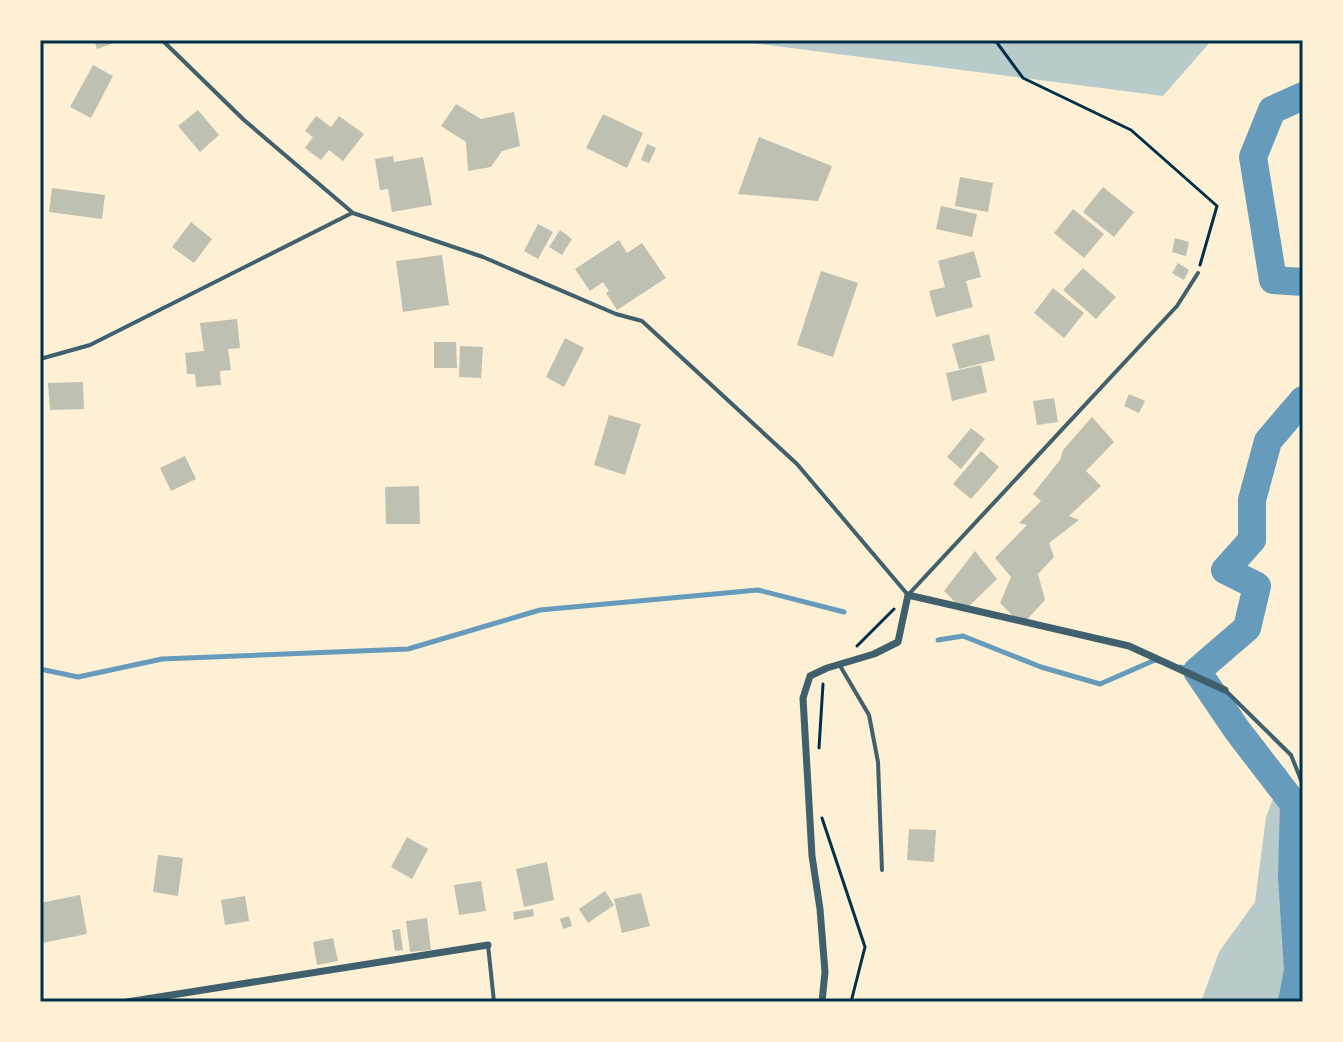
<svg xmlns="http://www.w3.org/2000/svg" width="1343" height="1042" viewBox="0 0 1343 1042" font-family="'Open Sans',sans-serif">
  <style>
    .green { fill: #b9caca }
    .lines { fill: none; stroke-linecap: round; stroke-linejoin: round }
    .stream { stroke: #669bbc; stroke-width: 5 }
    .river { stroke: #669bbc; stroke-width: 28 }
    .building { fill: #bec0b2 }
    .path { stroke: #003049; stroke-width: 3 }
    .service { stroke: #3f606c; stroke-width: 4 }
    .minor { stroke: #3f606c; stroke-width: 7 }
    .neatline { fill: none; stroke: #003049; stroke-width: 3 }
  </style>
  <rect width="100%" height="100%" fill="#fdf0d5"/>
  <path class="green" d="M729,40H1212L1163,96Z
    M1285,767L1303,819V1002H1201L1219,952L1255,902L1266,817Z"/>
  <g class="lines">
    <path class="stream" d="M938,640L963,636L1041,667L1100,684L1155,660L1159,661
      M1180,667L1197,671
      M40,669L78,677L162,659L408,649L540,610L758,590L844,612"/>
    <path class="river" d="M1303,96L1272,110L1253,157L1273,280L1303,282
      M1292,1002L1298,970L1292,876L1294,804L1237,730L1197,671L1247,628L1257,586L1225,570L1252,540V500L1268,441L1303,400"/>
  </g>
  <path class="building" d="M94,40H122L97,49Z
    M93,65L113,76L91,118L70,107Z
    M456,104L481,119L514,112L520,146L502,151L491,167L468,171L466,142L441,126Z
    M198,110L219,135L200,152L178,126Z
    M603,114L643,133L627,168L586,148Z
    M316,116L331,127L339,116L364,134L343,161L329,150L321,160L305,148L313,137L305,131Z
    M759,137L832,166L818,201L738,194Z
    M647,144L656,148L649,163L641,160Z
    M393,156L394,162L423,157L432,205L392,212L388,189L380,190L375,159Z
    M960,177L993,183L988,212L955,206Z
    M1103,187L1134,212L1114,237L1083,212Z
    M52,188L105,195L102,219L49,212Z
    M941,206L977,214L972,237L936,229Z
    M1073,209L1104,234L1084,258L1054,233Z
    M191,222L212,239L194,263L172,247Z
    M538,224L553,232L538,259L524,251Z
    M560,230L572,239L562,255L549,247Z
    M1175,238L1189,242L1186,256L1172,252Z
    M619,240L627,253L642,243L666,278L617,310L606,293L609,291L603,282L590,291L575,269Z
    M974,251L981,277L966,281L973,307L936,317L929,291L945,287L938,261Z
    M442,255L449,305L403,312L396,261Z
    M1178,263L1189,270L1184,280L1172,273Z
    M1083,268L1116,297L1096,319L1063,290Z
    M821,271L858,283L833,357L797,345Z
    M1053,288L1084,313L1064,338L1034,313Z
    M237,319L240,348L228,349L231,370L220,371L221,385L196,387L195,374H187L185,353L204,351L200,323Z
    M989,334L995,360L959,369L952,344Z
    M565,338L584,348L564,387L546,377Z
    M434,342H456L457,368H434Z
    M460,346L483,347L481,378L459,377Z
    M981,365L987,392L952,401L946,373Z
    M83,382L84,409L50,410L48,383Z
    M1129,394L1145,401L1139,413L1124,406Z
    M1054,398L1058,422L1037,425L1033,401Z
    M609,415L641,424L625,475L594,465Z
    M1092,417L1114,442L1086,471L1101,486L1069,516L1079,520L1049,543L1054,557L1038,574L1045,600L1022,625L1000,603L1011,577L995,558L1027,525L1019,523L1041,501L1033,494L1060,460L1063,450Z
    M971,428L985,439L961,469L947,457Z
    M981,451L999,467L971,499L953,484Z
    M185,456L196,479L171,491L160,468Z
    M419,486L420,524H386L385,487Z
    M975,551L997,579L964,611L944,591Z
    M909,829L936,830L934,862L907,860Z
    M407,837L428,849L412,879L391,867Z
    M158,855L183,858L178,896L153,892Z
    M547,862L554,900L524,907L516,869Z
    M481,881L486,911L459,915L454,885Z
    M605,891L614,905L588,923L579,909Z
    M641,893L650,926L622,933L614,899Z
    M80,895L87,934L42,943L40,931V903Z
    M245,896L249,921L225,925L221,900Z
    M533,909L534,916L514,920L513,912Z
    M569,916L572,926L563,929L560,919Z
    M427,918L431,950L410,952L406,921Z
    M400,929L403,950L395,951L392,930Z
    M333,938L338,961L317,965L313,942Z"/>
  <g class="lines">
    <path class="path" d="M995,40L1023,78L1131,130L1217,206L1200,265
      M857,646L894,609
      M819,748L823,684
      M822,818L865,947L851,1002"/>
    <path class="service" d="M162,40L244,120L353,213L483,257L616,314L642,321L797,464L908,595L1177,306L1198,273
      M40,359L90,345L352,213
      M839,664L869,715L878,762L882,870
      M1225,690L1291,755L1303,785
      M488,945L494,1002"/>
    <path class="minor" d="M127,1002L488,945
      M822,1002L825,972L820,909L812,856L803,698L810,676L827,668L874,654L898,642L908,595L1129,646L1225,690"/>
  </g>
  <rect width="1343" height="1042" fill="none" stroke="#fdf0d5" stroke-width="84"/>
  <rect x="42" y="42" width="1259" height="958" class="neatline"/>
</svg>
